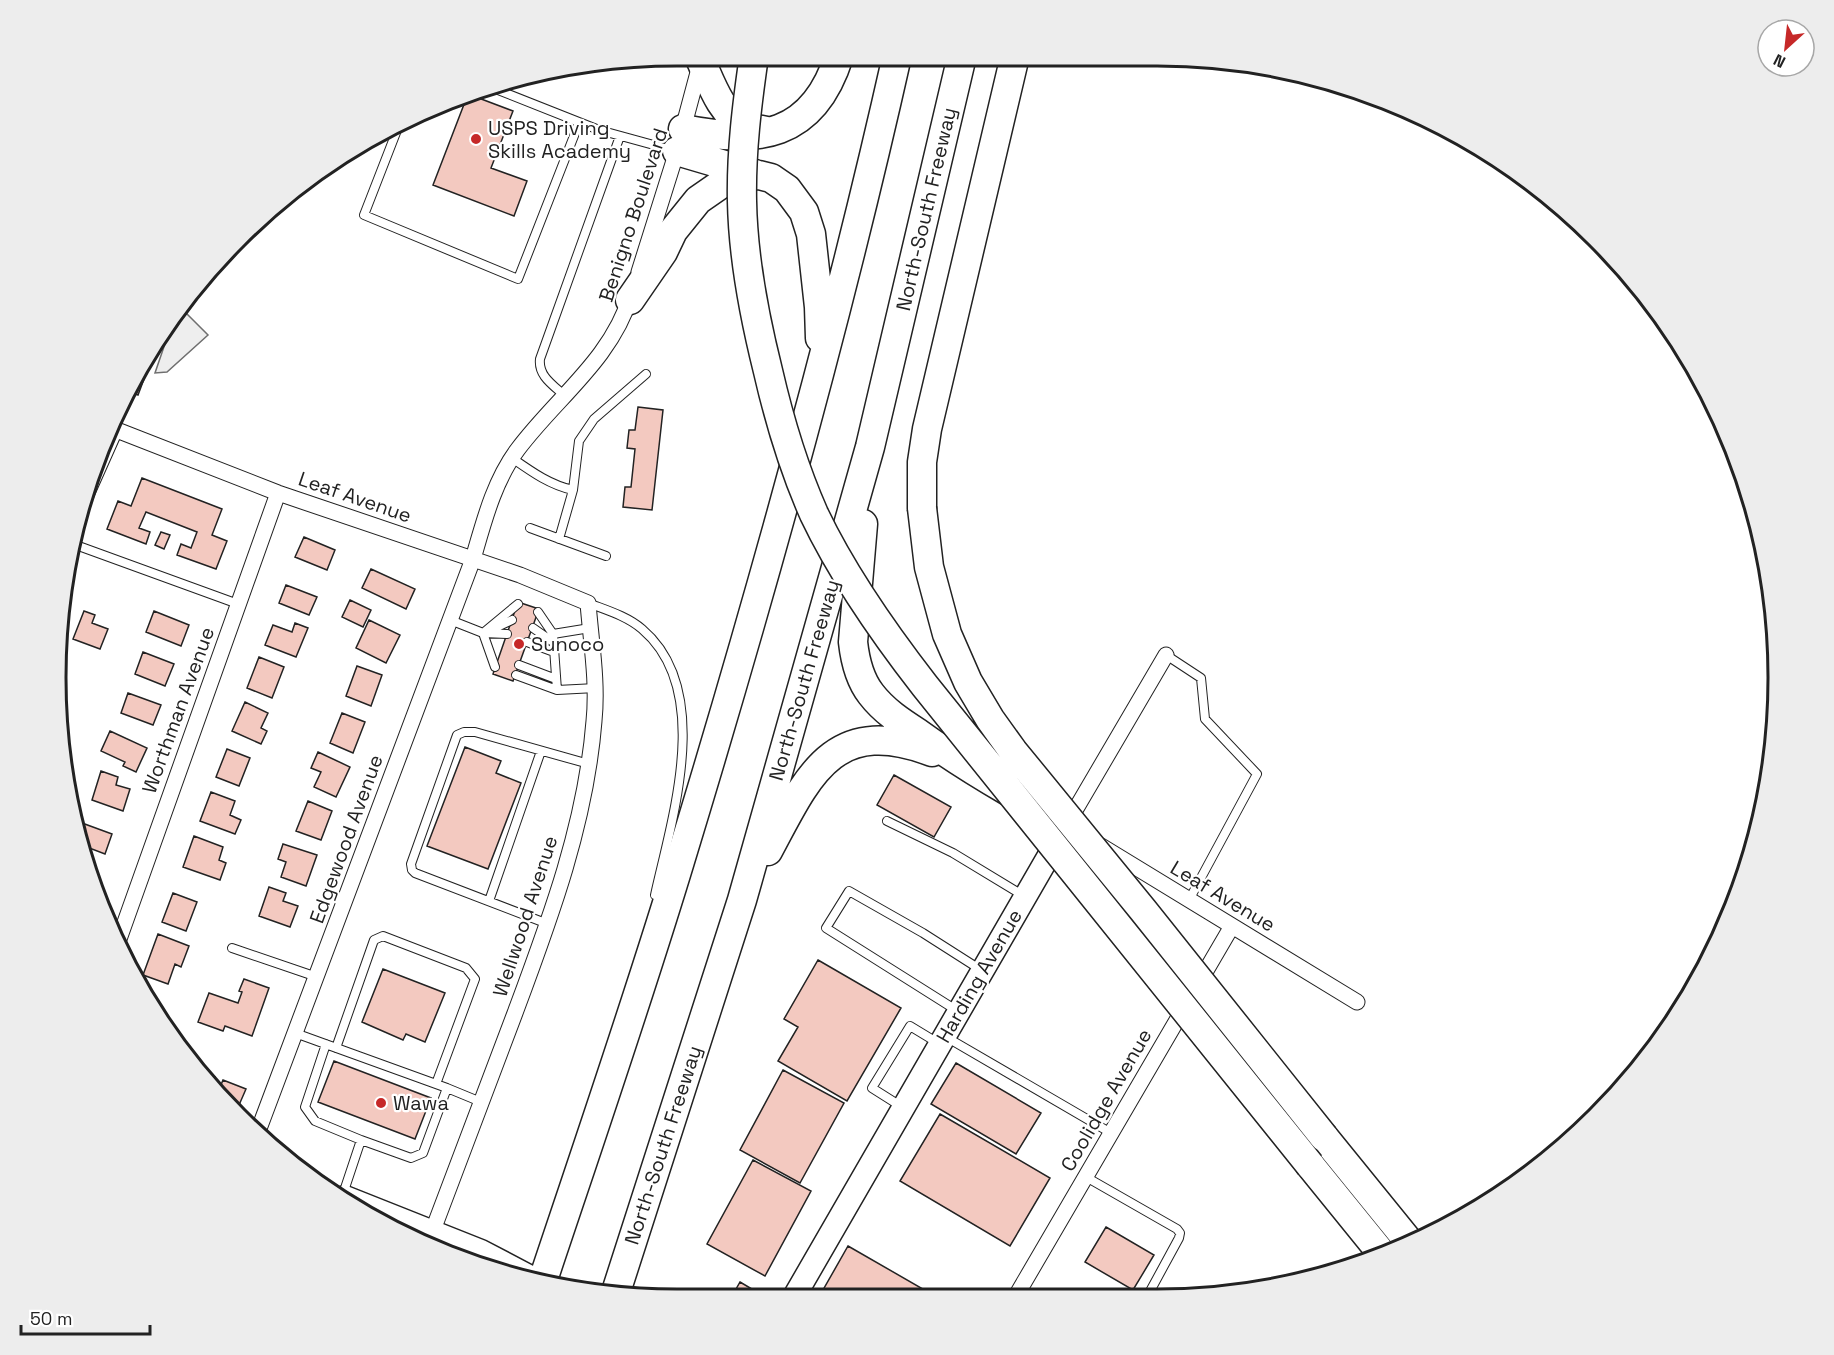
<svg xmlns="http://www.w3.org/2000/svg" width="1834" height="1355" viewBox="0 0 1834 1355" font-family="'Space Grotesk',sans-serif">
  <style>
    .green { fill: #eee; stroke: #6f6f6f; stroke-width: 1.5 }
    .building { fill: #f3c9c0; stroke: #222; stroke-width: 1.5 }
    .lines { fill: none; stroke-linecap: round; stroke-linejoin: round }
    .lane-casing { stroke: #222; stroke-width: 10 }
    .street-casing { stroke: #222; stroke-width: 17 }
    .secondary-casing { stroke: #222; stroke-width: 25 }
    .highway-casing { stroke: #222; stroke-width: 31 }
    .lane { stroke: #fff; stroke-width: 8 }
    .street { stroke: #fff; stroke-width: 15 }
    .secondary { stroke: #fff; stroke-width: 22 }
    .highway { stroke: #fff; stroke-width: 28 }
    .highway-bridge-casing { stroke: #222; stroke-width: 31; stroke-linecap: butt }
    .highway-bridge { stroke: #fff; stroke-width: 28 }
    .poi-dot { fill: #c62828; stroke: #fff; stroke-width: 2 }
    .labels { text-anchor: middle; dominant-baseline: central; stroke-width: 4.5; stroke-linejoin: round; paint-order: stroke }
    .poi-label { font-size: 20px; fill: #222; stroke: #fff; text-anchor: start }
    .street-label { font-size: 20px; fill: #222; stroke: #fff }
    .rim { fill: none; stroke: #222; stroke-width: 3 }
  </style>
  <rect width="100%" height="100%" fill="#fff"/>
  <path class="green" d="M182,309L208,335L167,372L155,373L168,335L165,334Z"/>
  <path class="building" d="M468,94L513,111L491,168L527,181L514,216L433,185Z
    M143,368L147,371L138,395L127,391Z
    M638,407L663,410L652,510L623,507L625,487H631L635,449L627,448L629,430H635Z
    M142,478L222,509L212,535L227,541L216,569L177,555L181,544L191,548L197,532L146,512L139,528L150,532L146,544L107,529L118,501L131,506Z
    M161,532L170,535L164,549L155,545Z
    M304,537L335,550L327,570L295,557Z
    M371,569L415,589L406,609L362,588Z
    M286,585L317,597L309,615L279,603Z
    M350,600L371,610L363,627L342,617Z
    M518,602L539,609L513,681L493,674Z
    M84,611L95,615L92,623L108,629L100,649L73,639Z
    M154,611L189,625L181,646L146,632Z
    M369,620L400,635L386,663L356,648Z
    M295,623L308,628L296,657L265,645L273,625L292,632Z
    M143,652L174,664L165,686L135,674Z
    M259,657L284,667L272,698L247,688Z
    M357,666L382,675L371,706L346,696Z
    M128,693L161,705L153,725L121,713Z
    M245,702L268,713L261,728L267,731L261,744L232,731Z
    M342,713L365,722L353,753L330,743Z
    M110,731L147,748L136,772L123,766L125,762L101,751Z
    M465,747L501,761L496,773L521,783L488,869L427,846Z
    M227,749L250,758L239,786L216,777Z
    M318,752L350,767L336,797L314,787L321,772L311,768Z
    M101,771L118,777L116,785L130,789L123,811L92,800Z
    M894,775L951,807L934,837L877,805Z
    M211,792L235,801L230,815L241,820L235,834L200,821Z
    M308,801L332,811L321,840L296,831Z
    M82,823L112,834L105,854L84,846L80,829Z
    M194,836L223,847L219,860L226,863L220,880L183,867Z
    M283,844L317,855L306,886L281,877L286,862L278,859Z
    M269,887L286,893L283,901L298,906L290,927L259,916Z
    M173,893L197,902L186,931L162,922Z
    M158,934L189,946L181,967L175,964L168,984L143,975Z
    M818,960L901,1008L847,1101L778,1061L798,1027L784,1019Z
    M383,969L445,993L425,1042L406,1034L403,1040L362,1022Z
    M244,979L269,988L252,1036L225,1026L223,1031L198,1022L209,993L238,1003L242,992L239,991Z
    M334,1061L431,1098L415,1139L318,1102Z
    M956,1063L1041,1113L1016,1154L931,1104Z
    M197,1070L215,1077L212,1086Z
    M783,1070L844,1103L800,1183L740,1150Z
    M223,1080L246,1089L236,1112L218,1092Z
    M940,1114L1050,1178L1010,1246L900,1181Z
    M753,1160L811,1191L765,1276L707,1244Z
    M1106,1227L1154,1255L1133,1290L1085,1262Z
    M848,1246L935,1296L819,1297Z
    M740,1282L757,1292L754,1297L731,1298Z"/>
  <g class="lines">
    <defs>
      <path id="lane" d="M488,86L599,130L672,150
        M399,125L364,215L518,279L579,123
        M565,396C553,385 538,376 540,359L620,136
        M512,458C532,472 550,485 573,490
        M530,528L606,556
        M559,539L573,490L579,441L594,419L646,374
        M73,544L238,604
        M588,603C606,610 627,616 642,629C714,690 672,818 655,895
        M538,612L553,634
        M450,620L483,633L507,634
        M533,628L553,642
        M590,628L553,634L557,690L596,688
        M493,629L512,620
        M483,633L518,604
        M483,633L495,667
        M527,642L554,652
        M1166,655L1201,678L1205,719L1257,774L1189,900
        M519,665L556,679
        M516,675L557,690
        M887,821L953,853L1024,896
        M489,901L541,751
        M548,924L415,873L412,870L411,864L457,735L464,732H475L589,764
        M232,948L317,977
        M956,1010L826,928L849,891L923,933L981,970
        M295,1033L447,1088L423,1153L411,1158L361,1140L343,1194
        M946,1037L1111,1133
        M326,1044L305,1107L315,1121L361,1140
        M336,1048L374,940L383,936L466,968L475,979L436,1084
        M447,1088L481,1102
        M902,1107L872,1088L910,1026L938,1043
        M1086,1177L1177,1229L1180,1233L1179,1238L1148,1295"/>
      <path id="street" d="M639,272L677,151L700,65
        M109,427L278,493L520,575L588,603C591,642 598,682 594,721C586,823 550,919 515,1013C487,1086 460,1158 433,1230
        M82,504L115,430
        M1067,824L1166,655
        M1101,846L1357,1002
        M118,942L278,493
        M257,1134L473,559C484,521 494,481 518,449C557,397 611,360 631,295
        M1016,1296L1232,926"/>
      <path id="secondary" d="M345,1197L481,1251L540,1282
        M794,1297L1062,833"/>
      <path id="highway" d="M701,61C711,83 721,114 744,125C751,129 759,129 767,131
        M683,129C758,144 813,138 839,56
        M677,151L755,174
        M630,300L663,252L673,231L698,200L724,182L746,176L759,175L771,178L787,189L804,212L811,234L819,307L820,338
        M922,508V462L927,429L1015,56
        M863,524L853,642C855,660 860,680 871,694C884,711 901,722 918,733C947,754 977,773 1008,791
        M768,851C808,776 833,714 932,752
        M1324,1137L1410,1243
        M1310,1165L1383,1255
        M542,1283C589,1142 637,1003 680,861C761,595 836,328 897,56
        M615,1295L742,900L870,447L962,56"/>
    </defs>
    <use href="#lane" class="lane-casing"/>
    <use href="#street" class="street-casing"/>
    <use href="#secondary" class="secondary-casing"/>
    <use href="#highway" class="highway-casing"/>
    <use href="#lane" class="lane"/>
    <use href="#street" class="street"/>
    <use href="#secondary" class="secondary"/>
    <use href="#highway" class="highway"/>
    <defs>
      <path id="highway-bridge" d="M754,56C747,104 741,152 742,201C743,259 754,315 768,371C779,419 794,469 814,514C843,575 883,632 925,686L1310,1165
        M922,508L929,567L947,634L968,682L990,719L1013,751L1143,910L1324,1137"/>
    </defs>
    <use href="#highway-bridge" class="highway-bridge-casing"/>
    <use href="#highway-bridge" class="highway-bridge"/>
  </g>
  <g class="poi-dot">
    <circle cx="476" cy="139" r="6"/>
    <circle cx="519" cy="644" r="6"/>
    <circle cx="381" cy="1103" r="6"/>
  </g>
  <g class="labels">
    <g class="poi-label">
      <text x="488" y="128">USPS Driving<tspan x="488" dy="23">Skills Academy</tspan></text>
      <text x="531" y="644">Sunoco</text>
      <text x="393" y="1103">Wawa</text>
    </g>
    <g class="street-label">
      <text transform="translate(926 209) rotate(-77)">North-South Freeway</text>
      <text transform="translate(633 215) rotate(-72)">Benigno Boulevard</text>
      <text transform="translate(355 497) rotate(19)">Leaf Avenue</text>
      <text transform="translate(804 680) rotate(-74)">North-South Freeway</text>
      <text transform="translate(178 710) rotate(-70)">Worthman Avenue</text>
      <text transform="translate(346 839) rotate(-70)">Edgewood Avenue</text>
      <text transform="translate(1223 896) rotate(31)">Leaf Avenue</text>
      <text transform="translate(525 916) rotate(-72)">Wellwood Avenue</text>
      <text transform="translate(979 976) rotate(-60)">Harding Avenue</text>
      <text transform="translate(1106 1100) rotate(-60)">Coolidge Avenue</text>
      <text transform="translate(663 1145) rotate(-72)">North-South Freeway</text>
    </g>
  </g>
  <path d="M0 0H1834V1355H0ZM677 66H1157A611 611 0 0 1 1768 677V678A611 611 0 0 1 1157 1289H677A611 611 0 0 1 66 678V677A611 611 0 0 1 677 66Z" fill="#ededed" fill-rule="evenodd"/>
  <path class="rim" d="M677 66H1157A611 611 0 0 1 1768 677V678A611 611 0 0 1 1157 1289H677A611 611 0 0 1 66 678V677A611 611 0 0 1 677 66Z"/>
  <g transform="translate(1786 48) rotate(207)"><circle r="28" fill="#ffffff" stroke="#a7a7a7" stroke-width="1.5"/>
  <path d="M0-4.5L10 22L0 15L-10 22Z" fill="#c62828"/>
  <text y="-9" font-size="16" font-weight="bold" text-anchor="middle" fill="#222222">N</text>
  </g>
  <path d="M21 1325v9h129v-9" fill="none" stroke="#222222" stroke-width="3"/>
  <text x="30" y="1325" font-size="18" fill="#222222" stroke="#ffffff" stroke-width="4.5" paint-order="stroke">50 m</text>
</svg>
